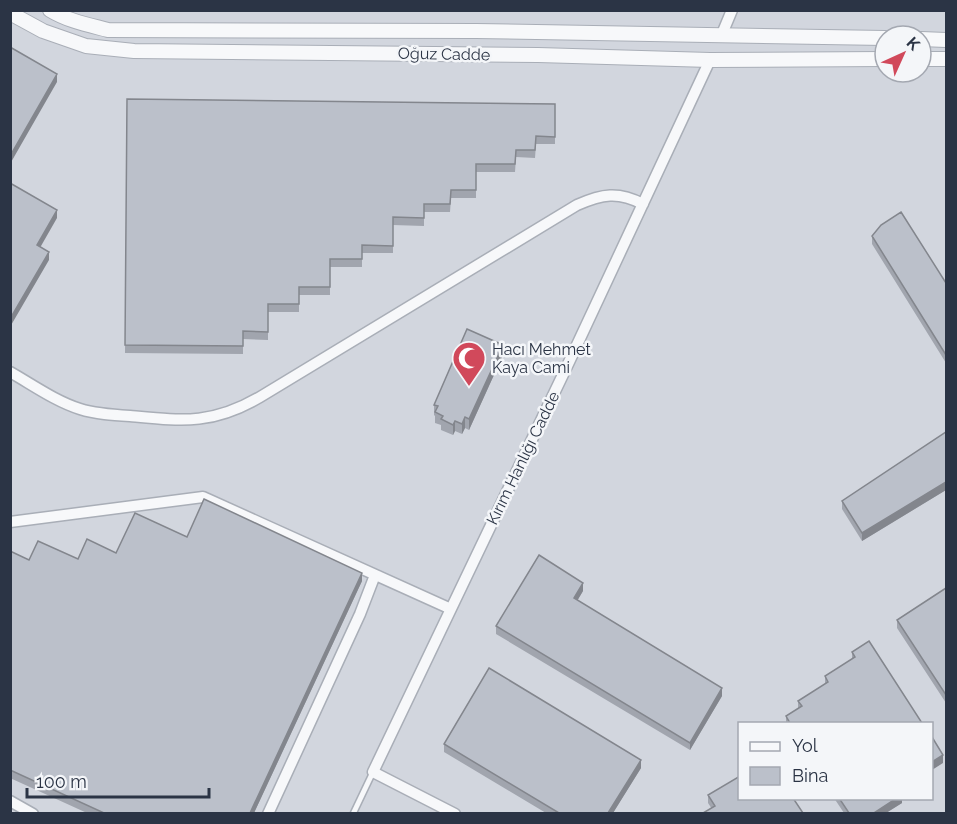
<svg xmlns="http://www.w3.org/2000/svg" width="957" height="824" viewBox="0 0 957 824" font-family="Raleway,sans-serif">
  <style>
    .built { fill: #d2d6de; fill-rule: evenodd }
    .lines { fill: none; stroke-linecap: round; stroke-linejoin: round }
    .service-casing { stroke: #a9aeb7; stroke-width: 8 }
    .minor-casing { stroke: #a9aeb7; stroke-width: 13 }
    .tertiary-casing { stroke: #a9aeb7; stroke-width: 16 }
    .service { stroke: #f7f8fa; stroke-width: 5 }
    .minor { stroke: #f7f8fa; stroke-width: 10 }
    .tertiary { stroke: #f7f8fa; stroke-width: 14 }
    .wall { fill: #a1a5ae }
    .shaded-wall { fill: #83868d }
    .building { fill: #bbc0ca; stroke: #83868d; stroke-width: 1.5 }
    .labels { text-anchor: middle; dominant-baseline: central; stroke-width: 5; stroke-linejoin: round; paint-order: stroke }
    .street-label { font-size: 16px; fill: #2b3445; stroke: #f4f6f9 }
    .poi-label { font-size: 16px; fill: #2b3445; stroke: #f4f6f9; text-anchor: start }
  </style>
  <rect width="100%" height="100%" fill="#e4e7ec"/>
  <path class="built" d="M11,11H946V813H11ZM885,36H921V72H885ZM740,724H932V798H740Z"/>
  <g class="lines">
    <defs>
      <path id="service" d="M353,814L373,772"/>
      <path id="minor" d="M722,34L732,10
        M10,372C33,385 55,401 80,409C96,414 113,415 130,416C183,421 212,425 260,397L577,205C602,194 618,191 643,204
        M10,522L203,497L451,609
        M10,801L33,814
        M268,814L360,614L375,575
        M455,814L373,772L569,362L710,60"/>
      <path id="tertiary" d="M50,10C68,21 89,25 108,30L476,31L885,38
        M10,13L43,31L86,46L134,51L538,55L710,60L885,59
        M921,39L946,40
        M921,59H946"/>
    </defs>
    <use href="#service" class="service-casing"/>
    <use href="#minor" class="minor-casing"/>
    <use href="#tertiary" class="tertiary-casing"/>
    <use href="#service" class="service"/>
    <use href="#minor" class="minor"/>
    <use href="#tertiary" class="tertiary"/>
  </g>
  <path class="wall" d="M127,99L555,104V144H536L535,158L516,157L515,172H476V198H451L450,212H424V226L393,225V253H362V267H330V295H299V312H268V340L243,339V354L125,353Z
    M872,236L946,283V363L872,244Z
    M503,355L469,430L465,428L462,434L455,431L453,435L441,430V425L435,423V416L434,415V405Z
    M946,432V490L862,541L842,509V501Z
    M187,537L362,581L254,813H87L10,778V551L29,560L78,559L116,553Z
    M946,588V703L897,628V620Z
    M583,591L577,601L722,696L690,750L496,634V626Z
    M852,652L922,723H786V716L798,708V701L825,684V676L852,659Z
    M444,744L641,768L613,813H546L444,752Z
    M708,795L803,813L712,809L708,803Z
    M834,798H902V803L886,813H844Z"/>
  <path class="shaded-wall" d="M57,74V82L10,164V156Z
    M57,210V218L37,253V245Z
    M49,252V260L10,327V319Z
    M503,345V355L469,430V419Z
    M465,417V428L462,434V424Z
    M455,421V431L453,435V425Z
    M946,482V490L862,541V533Z
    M362,573V581L254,813H250Z
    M583,583V591L574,606V598Z
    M722,688V696L690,750V743Z
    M943,755V763L932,770V762Z
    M641,760V768L613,813H608Z
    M897,798H902V803L886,813H874Z"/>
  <path class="building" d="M10,47L57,74L10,156Z
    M127,99L555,104V137L536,136L535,150H516L515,164H476V190H451L450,204H424V218L393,217V246L362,245V259H330V287H299V304H268V332L243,331V346L125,345Z
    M10,183L57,210L37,245L49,252L10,319Z
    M901,212L946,283V355L872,236L881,225Z
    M467,329L503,345L469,419L465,417L462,424L455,421L453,425L441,419L443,416L435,412L438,406L434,405Z
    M946,432V482L862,533L842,501Z
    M204,499L362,573L250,813H104L10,770V551L29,560L38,541L78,559L87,539L116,553L135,513L187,537Z
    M539,555L583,583L574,598L722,688L690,743L496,626Z
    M946,588V695L897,620Z
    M869,641L922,723H790L786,716L802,706L798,701L828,682L825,676L855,657L852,652Z
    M489,668L641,760L608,813H559L444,744Z
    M932,737L943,755L932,762Z
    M740,776V798H793L803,813H703L715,806L708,795Z
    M839,798H897L874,813H849Z"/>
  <defs>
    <symbol id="mosque-pin" viewBox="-11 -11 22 30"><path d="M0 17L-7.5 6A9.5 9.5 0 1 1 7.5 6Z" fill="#d1495b" stroke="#f4f6f9"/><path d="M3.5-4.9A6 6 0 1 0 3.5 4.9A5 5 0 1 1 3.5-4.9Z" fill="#fff"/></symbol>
  </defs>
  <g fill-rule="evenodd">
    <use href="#mosque-pin" x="450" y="339" width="38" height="52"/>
  </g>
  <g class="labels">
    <g class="street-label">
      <text transform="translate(444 54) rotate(1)">Oğuz Cadde</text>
      <text transform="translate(523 458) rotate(-64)">Kırım Hanlığı Cadde</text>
    </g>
    <g class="poi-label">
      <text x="492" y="349">Hacı Mehmet<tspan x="492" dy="18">Kaya Cami</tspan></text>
    </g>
  </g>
  <rect width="957" height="824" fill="none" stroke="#2b3445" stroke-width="24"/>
  <rect x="738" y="722" width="195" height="78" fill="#f4f6f9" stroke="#a4a8b1" stroke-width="1.5"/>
  <rect x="750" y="742" width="30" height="9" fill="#f7f8fa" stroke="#a4a8b1" stroke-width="1.5"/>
  <text x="792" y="752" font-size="18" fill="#2b3445">Yol</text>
  <rect x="750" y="767" width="30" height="18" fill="#bbc0ca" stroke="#a4a8b1" stroke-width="1.5"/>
  <text x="792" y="782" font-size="18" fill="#2b3445">Bina</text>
  <g transform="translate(903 54) rotate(45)"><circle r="28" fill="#f4f6f9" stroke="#a4a8b1" stroke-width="1.5"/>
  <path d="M0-4.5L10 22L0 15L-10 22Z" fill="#d1495b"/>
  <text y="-9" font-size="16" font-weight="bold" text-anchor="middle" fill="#2b3445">K</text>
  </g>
  <path d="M27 788v9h182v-9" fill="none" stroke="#2b3445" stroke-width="3"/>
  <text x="36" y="788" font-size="18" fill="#2b3445" stroke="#f4f6f9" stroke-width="4.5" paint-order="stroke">100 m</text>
</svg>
